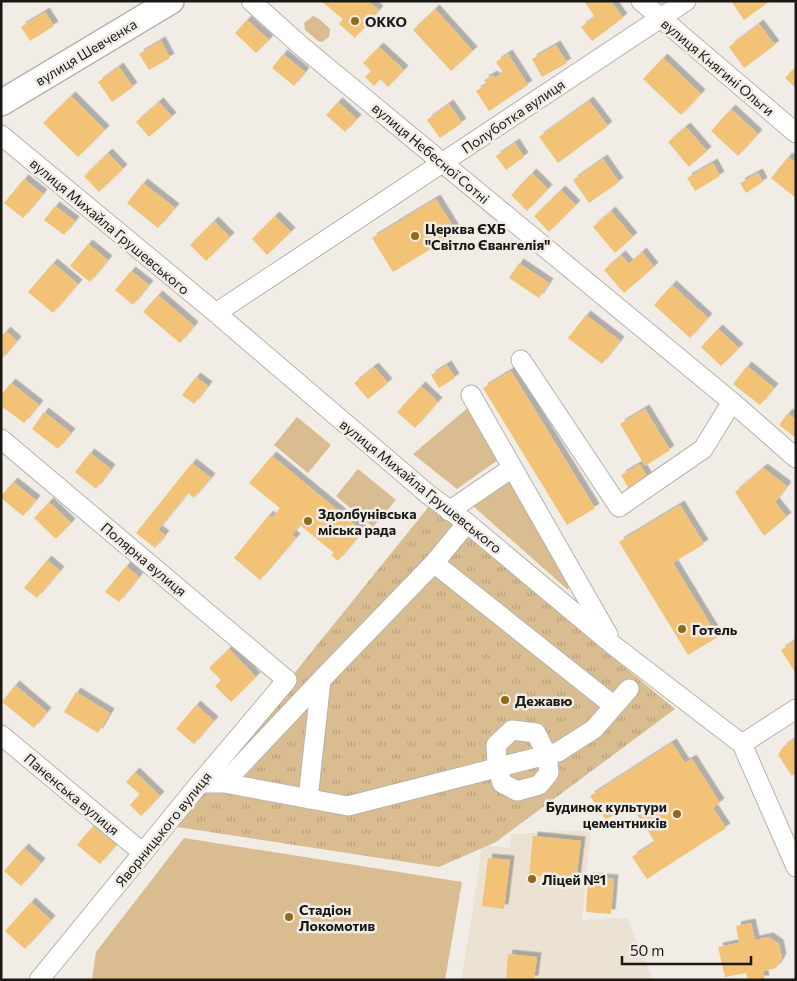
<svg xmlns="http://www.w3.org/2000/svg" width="797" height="981" viewBox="0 0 797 981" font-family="Commissioner,sans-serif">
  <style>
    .built { fill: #ebe2d4 }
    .grass { fill: #d9bc8f }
    .park { fill: url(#park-tufts) }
    .building { fill: #f2c376; filter: url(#shadow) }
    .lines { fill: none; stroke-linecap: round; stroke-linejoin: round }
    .minor-casing { stroke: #b7b3ab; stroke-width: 21 }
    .major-casing { stroke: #b7b3ab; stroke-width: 28 }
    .minor { stroke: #fff; stroke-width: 19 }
    .major { stroke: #fff; stroke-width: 25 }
    .poi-dot { fill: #936913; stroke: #f1ece5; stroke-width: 2 }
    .labels { text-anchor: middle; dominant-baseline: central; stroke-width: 5; stroke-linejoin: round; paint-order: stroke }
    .poi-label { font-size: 14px; font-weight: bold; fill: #1a1815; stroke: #f1ece5; text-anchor: start }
    .street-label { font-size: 14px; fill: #1a1815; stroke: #f1ece5 }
  </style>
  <defs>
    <pattern id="park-tufts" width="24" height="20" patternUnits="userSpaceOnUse" patternTransform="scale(1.25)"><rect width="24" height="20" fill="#d9bc8f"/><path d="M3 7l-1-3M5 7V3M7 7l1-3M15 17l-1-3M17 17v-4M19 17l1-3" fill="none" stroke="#baa17a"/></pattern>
    <filter id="shadow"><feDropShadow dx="4.5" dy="-4.5" stdDeviation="0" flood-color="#0004"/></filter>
  </defs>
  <rect width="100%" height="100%" fill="#f1ece5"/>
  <path class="built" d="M591,830L582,920L627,918L653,980H461L473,910L482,844L510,848L511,834Z"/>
  <path class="grass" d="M313,16L318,18L330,29L329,37L322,42L318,41L305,30L304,23Z
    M470,406L502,457L457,489L413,454Z
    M297,417L331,445L308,473L274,445Z
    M358,469L396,500L373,527L336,496Z
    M512,479L571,579L568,590L472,505Z
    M184,838L462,882L445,980H92L96,952Z"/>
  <path class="park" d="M430,505L675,709L496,842L439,867L171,826Z"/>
  <path class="building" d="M321,1H368L379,10L355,38L339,24L343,19Z
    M584,1H611L623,18L592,41L581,27L595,17Z
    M731,1H770L744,20Z
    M435,9L473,51L451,71L413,30Z
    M45,12L54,26L30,41L21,27Z
    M247,20L269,40L256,53L235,33Z
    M759,24L775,45L744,68L729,47Z
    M161,41L170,58L149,70L139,54Z
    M556,45L567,63L542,77L532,59Z
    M379,47L404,70L388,87L380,79L374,86L365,77L371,71L363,63Z
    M283,54L305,72L294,86L272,68Z
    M508,54L528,85L489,111L476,91L487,84L484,80L493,75L495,78L503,73L496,62Z
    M663,58L701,94L681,115L643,79Z
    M796,66V88L785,78Z
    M119,67L133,87L112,102L98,82Z
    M71,96L105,130L78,157L43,123Z
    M589,101L608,126L558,163L539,137Z
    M159,102L172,117L149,137L136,122Z
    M338,102L357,119L345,132L326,115Z
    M449,104L462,123L440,138L427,120Z
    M731,109L758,134L738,156L711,131Z
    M686,127L707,151L689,167L668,142Z
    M515,143L524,157L506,170L496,156Z
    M108,153L123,169L99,192L84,176Z
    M788,157L796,163V198L771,178Z
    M603,159L619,182L589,203L573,180Z
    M713,163L720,176L695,191L687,178Z
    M532,173L548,189L527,211L511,195Z
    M758,173L763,182L746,193L740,183Z
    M24,179L43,194L23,218L4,203Z
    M143,183L175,208L158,228L127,203Z
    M561,190L576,205L549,232L534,216Z
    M436,199L457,233L393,272L372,238Z
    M55,206L75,221L64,235L44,220Z
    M611,211L633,237L615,253L593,227Z
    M275,216L291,232L267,255L252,239Z
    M214,221L230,237L206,261L190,245Z
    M88,244L108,260L90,282L70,266Z
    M642,252L654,267L624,293L604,270L621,255L629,264Z
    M53,263L78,284L53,313L28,292Z
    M519,263L549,283L539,298L509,278Z
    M131,271L149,285L133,305L115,290Z
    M672,285L708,318L690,338L654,305Z
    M158,295L194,326L180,343L143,312Z
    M586,315L620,341L602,364L568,338Z
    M718,329L739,348L721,366L701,347Z
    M6,331L17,341L1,360V337Z
    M447,365L455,378L439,388L431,375Z
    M747,366L774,388L760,405L733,384Z
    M374,367L388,383L368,399L354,383Z
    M511,371L595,508L567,525L483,388Z
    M196,377L208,386L194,404L182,395Z
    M11,383L39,405L24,423L1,406V395Z
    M421,386L438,402L415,428L397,412Z
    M645,409L670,450L645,466L620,424Z
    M44,412L71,433L58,449L32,429Z
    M788,413L796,420V438L779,425Z
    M90,453L111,469L96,489L75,472Z
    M272,456L363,531L338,561L331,555L334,553L300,525L292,535L296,538L260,580L234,558L269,515L272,518L280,508L249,483Z
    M192,463L211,478L194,498L188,493L158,530L165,535L155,548L136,533Z
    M640,464L648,478L629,489L621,475Z
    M763,468L787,486L775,502L787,517L764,536L735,492Z
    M13,482L36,500L23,516L1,498V496Z
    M49,502L71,523L56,539L34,518Z
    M680,505L704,544L673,563L718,637L688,655L619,542Z
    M47,560L60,571L37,598L24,588Z
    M126,566L139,577L119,602L105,592Z
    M796,640V674L781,650Z
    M229,649L256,677L231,702L215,686L221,680L209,668Z
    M15,685L47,712L34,728L2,702Z
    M76,692L110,713L98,733L64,712Z
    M196,705L214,721L194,744L176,729Z
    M796,738V773L792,776L778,755L783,747Z
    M672,743L685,763L692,759L720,803L713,808L726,828L647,879L632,857L655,842L630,804L606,820L590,796Z
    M135,772L160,796L141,816L130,805L140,794L126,782Z
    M93,826L116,845L100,864L77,845Z
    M533,836L581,841L576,881L529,875Z
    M24,848L41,863L21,886L4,871Z
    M488,858L510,860L504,909L482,906Z
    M588,877L614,879L611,914L586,912Z
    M31,902L51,920L25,949L5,931Z
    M751,923L755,940L769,937L779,944L782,958L776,968L763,971L765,980H748L746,973L725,977L718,947L739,943L736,926Z
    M508,954L537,957L534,980H506Z"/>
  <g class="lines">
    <defs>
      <path id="minor" d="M251,1L300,45L732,402L796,458
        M641,1L796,133
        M1,135L216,313L429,495L467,523L613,645L742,744L796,867
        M216,313L686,1
        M521,360L619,507L703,449L732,402
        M471,395L608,635
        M1,439L287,680L200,783L39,980
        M449,511L512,468
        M434,563L614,706
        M512,730L536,733L547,755L549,773L539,785L517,791L502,783L497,764L496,745Z
        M1,735L143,853
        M742,744L796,709
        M200,783H224L348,806L558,752L594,729L629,689
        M224,783L321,680L434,563L467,523
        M308,799L321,680"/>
      <path id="major" d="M1,103L171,1"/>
    </defs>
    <use href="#minor" class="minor-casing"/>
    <use href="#major" class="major-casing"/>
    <use href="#minor" class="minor"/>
    <use href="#major" class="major"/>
  </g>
  <g class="poi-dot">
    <circle cx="355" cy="21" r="5"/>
    <circle cx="415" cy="236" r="5"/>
    <circle cx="308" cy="521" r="5"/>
    <circle cx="682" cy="629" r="5"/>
    <circle cx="505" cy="700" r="5"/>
    <circle cx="677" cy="814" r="5"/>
    <circle cx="532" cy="879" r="5"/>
    <circle cx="289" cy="917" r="5"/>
  </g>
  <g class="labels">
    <g class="poi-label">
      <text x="365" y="21">ОККО</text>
      <text x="425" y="228">Церква ЄХБ<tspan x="425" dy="16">"Світло Євангелія"</tspan></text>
      <text x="318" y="513">Здолбунівська<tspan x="318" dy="16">міська рада</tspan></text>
      <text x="692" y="629">Готель</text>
      <text x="515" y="700">Дежавю</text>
      <text x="667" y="806" text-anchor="end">Будинок культури<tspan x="667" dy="16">цементників</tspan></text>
      <text x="542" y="879">Ліцей №1</text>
      <text x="299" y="909">Стадіон<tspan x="299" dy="16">Локомотив</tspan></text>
    </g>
    <g class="street-label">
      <text transform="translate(86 52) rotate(-31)">вулиця Шевченка</text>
      <text transform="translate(718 67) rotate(40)">вулиця Княгині Ольги</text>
      <text transform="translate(513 116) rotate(-34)">Полуботка вулиця</text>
      <text transform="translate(431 153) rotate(40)">вулиця Небесної Сотні</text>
      <text transform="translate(110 226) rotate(40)">вулиця Михайла Грушевського</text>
      <text transform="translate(421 486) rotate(39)">вулиця Михайла Грушевського</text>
      <text transform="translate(144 559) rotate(40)">Полярна вулиця</text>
      <text transform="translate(72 794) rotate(40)">Паненська вулиця</text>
      <text transform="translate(163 829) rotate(-51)">Яворницького вулиця</text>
    </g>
  </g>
  <rect width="797" height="981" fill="none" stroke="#1a1815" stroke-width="5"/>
  <path d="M622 956v8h129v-8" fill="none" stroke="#1a1815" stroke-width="2.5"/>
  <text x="630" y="956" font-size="15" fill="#1a1815" stroke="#f1ece5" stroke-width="4" paint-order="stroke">50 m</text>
</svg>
